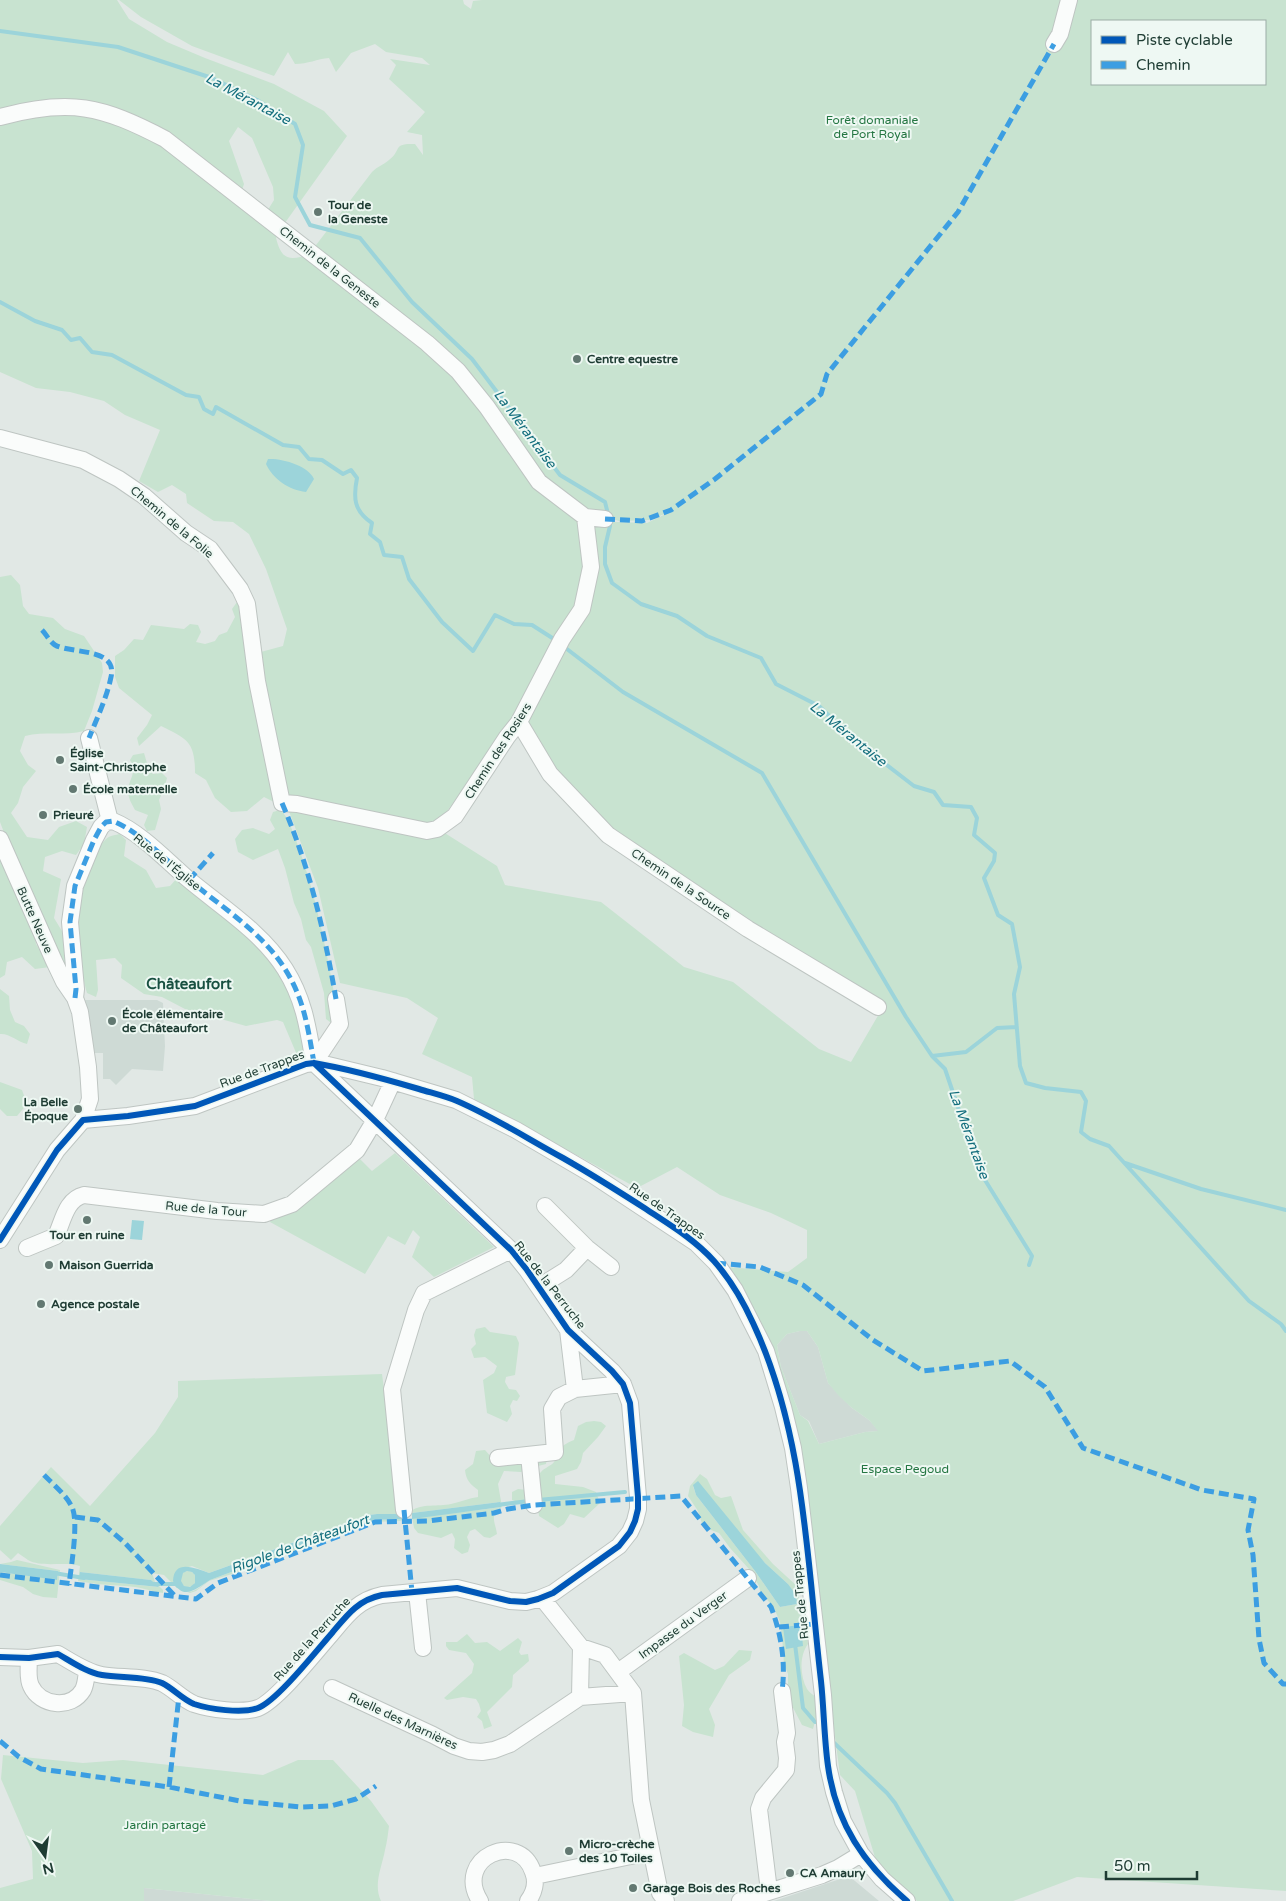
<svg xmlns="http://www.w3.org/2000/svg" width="1286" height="1901" viewBox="0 0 1286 1901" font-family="'Varela Round',sans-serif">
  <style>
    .built { fill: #cedad5 }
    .green { fill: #c8e3d0; fill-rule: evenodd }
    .water { fill: #9cd4da; fill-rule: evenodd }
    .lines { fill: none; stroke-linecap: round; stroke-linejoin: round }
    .stream { stroke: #9cd4da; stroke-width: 4 }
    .minor-casing { stroke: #bec5c2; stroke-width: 18 }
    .minor { stroke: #fafcfb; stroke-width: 16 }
    .quiet { stroke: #3c9ee2; stroke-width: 5; stroke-dasharray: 10 5; stroke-linecap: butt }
    .cycleway-casing { stroke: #eef8f3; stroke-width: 9 }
    .cycleway { stroke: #0057b8; stroke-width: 6 }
    .poi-dot { fill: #627871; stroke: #eef8f3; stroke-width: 2 }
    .labels { text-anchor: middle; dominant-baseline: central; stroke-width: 4; stroke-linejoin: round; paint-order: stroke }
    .park-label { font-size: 12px; fill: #247642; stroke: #eef8f3 }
    .poi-label { font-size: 12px; font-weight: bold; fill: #1e3c33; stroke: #eef8f3; text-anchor: start }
    .street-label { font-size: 12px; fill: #1e3c33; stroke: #eef8f3 }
    .water-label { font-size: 14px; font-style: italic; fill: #136e7d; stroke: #eef8f3 }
    .quarter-label { font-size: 15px; font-weight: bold; fill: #185041; stroke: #eef8f3 }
  </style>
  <rect width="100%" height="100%" fill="#e1e8e5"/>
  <path class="built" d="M85,1000H157L163,1003L165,1046L163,1071L132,1069L116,1085L110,1079H103V1053H91Z
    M800,1331H807L818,1347L828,1383L852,1408L869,1420L879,1431L865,1432L819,1444L809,1421L800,1415L781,1367L777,1345L787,1334Z
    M849,1876L879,1901H774Z
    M144,1888L271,1901H144Z"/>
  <path class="green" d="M0,0H117L129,19L167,42L205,58L274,84L324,111L347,136L282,227L266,213L274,200L273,187L252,138L238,127L229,141L244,184L241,193L127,115L0,113Z
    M119,0H463L464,4L471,9L473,1L482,0H1286V1891L1077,1877L1013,1901H917L877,1864L855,1791L840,1775L793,1414L726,1267L788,1272L807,1258V1230L771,1213L720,1195L677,1167L637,1188L474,1099L472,1077L422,1054L438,1018L407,998L340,983L318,888L287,806L440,830L497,866L505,885L601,902L684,967L733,982L819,1049L851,1062L883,1007L613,833L549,764L522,727L585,611L588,521L647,523L670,512L649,520L619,521L590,512L534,471L463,372L313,249L372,172C378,166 383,165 389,160C402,150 392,143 415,144L423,155L422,135L407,132L425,112L389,79L396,65L390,59L430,65L422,58L386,52L375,44L351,53L336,72L329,58C317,59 308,64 295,64L288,52L274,76L192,46L141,17ZM1092,21H1265V84H1092ZM800,1331H807L818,1347L828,1383L839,1396L852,1408L869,1420L878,1431L865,1432L819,1444L808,1421L800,1415L781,1367L777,1345L787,1334Z
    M64,109L151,135L280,232L276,238C282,261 289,260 310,255L427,347L582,520L587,570L579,608L526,702L437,825L286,801L257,653L283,646L287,629L266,569L249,534L233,522L214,521L187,503L186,494L172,485L158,492L139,481L160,430L125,415L104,401L70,392L36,388L0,372V121Z
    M11,575L20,585L23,606L29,614L53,618L65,629L84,636L102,663L103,672L92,711L84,731C65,736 44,731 25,736L20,751L28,765L36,771L23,787L18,803L11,813L27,837L48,840L59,827L76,821L87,827L84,844L76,855L62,851L45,857L43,871L61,879L54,918L65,936L68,961L63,965L13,856L0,822V577Z
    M237,602L244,605L274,802L264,797L247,811L231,812L215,798L206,780L195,773C195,741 187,739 161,726L139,746L137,738L147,725L152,715L119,688L115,677V656L124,650L134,639L143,640L151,625L184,629L190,624L198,625L201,632L196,642L205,644L215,641L219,635L227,632L235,617L232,609Z
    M144,753L149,770L153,774L162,773L167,778L164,789L159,800L161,809L155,830L147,831L144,825L148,815L135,810C132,804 128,798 128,791C128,779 138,774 130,760L133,755Z
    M280,810C288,816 292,830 296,840C317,896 327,955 338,1014L336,1021L330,1022L326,1019L324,993L311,947L306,940L301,919L294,903L285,868L278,849L253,860L238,852L235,839L242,830L253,828L269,834L275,829L270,820L273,812Z
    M120,834L126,840L124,856L146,870L156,888L170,886L178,877L272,957L294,996L306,1051L297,1055L283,1022L277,1020L246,1026L185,1009L162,997L144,994L121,978L122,965L115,958L96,960L98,990L96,997L87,993C82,975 76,940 76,921C77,901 92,852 106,839C110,835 116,835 120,834Z
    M0,848L34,928L36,944L50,967L35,969L22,957L7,962L5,975L0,978Z
    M0,989L9,996L10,1010L15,1022L24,1026L30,1034L27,1044C18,1042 9,1033 0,1034Z
    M0,1082L22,1090L27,1104L17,1116H7L0,1109Z
    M395,1153L494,1247L434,1277L412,1257L420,1237L413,1230L405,1245L388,1236L365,1274L270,1222L272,1217L359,1158L372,1171Z
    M485,1327L490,1332L516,1336L519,1343L515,1375L506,1377L505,1382L509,1389L516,1390L520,1396L517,1401L513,1400L510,1406L512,1414L507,1422L487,1413L483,1380L494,1373L497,1366L485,1357L474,1358L471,1349L476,1344L474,1335L476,1329Z
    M382,1374L402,1520L400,1521L371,1522L242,1571L209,1581L196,1591L190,1593L177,1588L164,1575L152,1573L155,1582L163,1590V1593C153,1592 144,1588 135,1587C116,1585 97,1585 78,1581L80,1566C65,1561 42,1568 28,1560C25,1558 21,1555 18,1553L11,1560L0,1550V1526L51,1467L90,1506L155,1433L178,1397V1381ZM377,1514H401V1519L371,1520L210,1580C200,1586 195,1594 184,1591L176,1571L192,1566L209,1573L368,1515ZM80,1572L151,1580L158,1587L80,1579Z
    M594,1421L601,1422L606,1426L598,1437L583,1453L581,1462L577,1469L555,1476V1484L583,1487L596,1492L600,1503L584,1518L570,1514L564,1524L558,1528L539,1516L538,1508L512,1500V1492L518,1489L527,1490C535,1484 535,1477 541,1472C544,1468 551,1466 554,1462C563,1451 556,1447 574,1440L578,1426L586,1422Z
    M485,1450L492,1458L547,1459L546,1464L526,1469L521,1472L504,1471L498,1484L502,1507C489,1515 495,1521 497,1534L490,1538L484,1537L475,1529L470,1531L467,1537L470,1545L468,1552L462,1554L454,1548L455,1539L452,1533L441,1538L418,1533L414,1528L411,1511C422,1503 438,1507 451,1504C460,1502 469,1498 478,1497V1490C470,1484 466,1480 465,1470L473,1464L476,1451ZM500,1502L501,1507C470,1511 443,1515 412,1513Z
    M700,1474L707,1479L715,1495L721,1498L731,1496L743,1530L773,1564L798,1587L801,1621L806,1633L808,1644C799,1656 800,1676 807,1689C809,1692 813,1695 816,1697L817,1714L813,1729L802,1725L788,1698V1674L784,1664L782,1636L780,1622L774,1608L760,1591L759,1586L749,1569L730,1548L719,1533L703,1527L698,1511L688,1496L690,1486ZM693,1486L765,1563L788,1584L797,1604L780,1607L755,1571L696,1495Z
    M17,1560L60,1570L57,1598L43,1597L33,1594L23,1587L0,1580V1572L57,1579L58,1571L0,1564L11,1562Z
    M180 1579a8 8 0 1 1 16 0a8 8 0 1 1-16 0Z
    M467,1634L475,1643L487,1642L500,1651L518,1638L522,1642L519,1652L521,1655L528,1654L529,1661L513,1675L512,1687L487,1712L492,1726L484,1729L482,1721L477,1717L481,1711L479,1704L476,1699L463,1697L447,1700L444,1698L472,1673L474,1664L466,1653L449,1650L446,1646V1642H457Z
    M739,1650L752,1651L750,1660L729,1675L709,1709L715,1725L713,1737L693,1732L682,1726L684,1705L679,1656L684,1653L715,1670L724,1666Z
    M3,1755L83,1763L123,1760L263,1775L298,1760H333L371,1801L389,1826C388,1834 387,1842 385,1850C382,1867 373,1884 381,1901H271L144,1888V1901H0V1888L33,1879L32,1851L1,1779Z"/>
  <path class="water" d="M268,459C282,458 309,466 314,479L306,492C289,490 273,479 266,464Z
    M132,1220L144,1221L142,1240L130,1239Z
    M698,1481L765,1563L788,1584L796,1595L797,1604L780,1607L755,1571L696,1495L693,1485Z
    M500,1502L501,1507L412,1519V1513Z
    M377,1514H401L402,1519L371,1520L210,1580C197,1588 183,1602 173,1581C174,1558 197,1569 209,1573L369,1515ZM187,1571L192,1572L195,1575V1583L190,1587L184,1586L181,1581L183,1573Z
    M0,1564L58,1571L57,1580L0,1572Z
    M80,1572L151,1580L159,1587L79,1579Z
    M801,1625L803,1646L786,1649L783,1627Z"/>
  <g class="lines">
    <path class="stream" d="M0,31L118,47L212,78L257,100L295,124L303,145L295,197L310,225L360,238L412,302L472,359L560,475L605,502L608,514
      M0,302L35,321L62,330L71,340L80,338L92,352L112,355L186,395L199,397L204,409L213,414L216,407L283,445L299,447L309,459L322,460L343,474L351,470L357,478C353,498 354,511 372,523L370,534L380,542L384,555L402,557L409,579L442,622L473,651L495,615L514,624L532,625L557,641
      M609,521L610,526L605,547V564L612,583L641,604L677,616L707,636L761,658L776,684L819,706L853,739L914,786L934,792L943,805L971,807L977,818L974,835L995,853L994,861L984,878L998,915L1012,924L1020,967L1014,994L1020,1066L1026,1083L1045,1088L1081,1092L1086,1101L1081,1132L1090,1139L1109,1146L1249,1301L1281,1324L1286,1331
      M563,646L623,692L762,773L906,1017L932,1056L945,1069L980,1172L1032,1256L1029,1265
      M932,1056L966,1052L997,1028L1017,1027
      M1125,1163L1201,1189L1286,1210
      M538,1500L625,1492
      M497,1505L529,1501
      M54,1573L84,1578
      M151,1584H176L178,1586
      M795,1644L803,1708L815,1722
      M831,1740L887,1793L895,1803L952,1901"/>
    <defs>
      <path id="minor" d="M1054,44L1060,34L1069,0
        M0,117C70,98 102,106 165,139L427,343L458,371L487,407L539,482L585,517L605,519
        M0,438L83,460L119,479L144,496L186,533L210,549L240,589L247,604L257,681L282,803L297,804L427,831L437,829L455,816L507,737L519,722L562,639L582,609L591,567L585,517
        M519,722L550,774L608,835L748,929L878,1007
        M89,738L110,821
        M0,839L54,961L64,982L75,998L80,1012L88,1067L90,1099L83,1120L57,1150L0,1240
        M75,998L76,989L70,922L75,886L94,840L101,827L106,822L113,821C140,832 166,860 188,879C220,906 262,932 285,969C304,999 308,1028 314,1063
        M314,1063L340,1024L336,999
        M83,1120L128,1116L195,1106L306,1064L314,1063L328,1065L382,1078L456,1100L516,1130L593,1175L696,1243L716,1263L735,1290L766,1351L783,1407L793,1448L799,1488L823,1695L828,1766L834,1792L843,1821L861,1854L882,1879L907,1901
        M545,1206L587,1248L611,1267
        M27,1248L56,1236C63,1221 66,1199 84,1195L217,1211L264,1214L292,1204L357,1150L375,1120L393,1081
        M539,1287L566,1270L587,1248
        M568,1330L575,1389L623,1384
        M529,1455L534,1505
        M498,1458L555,1452L552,1409L559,1397L575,1389
        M404,1510L392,1389L416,1310L424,1293L511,1250
        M417,1592L423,1648
        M542,1598L581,1647
        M0,1657L29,1658L58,1654C72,1662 86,1672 102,1675C120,1678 146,1676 162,1683C174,1689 182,1699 194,1704C209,1709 242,1714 258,1708C277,1701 317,1650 332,1633C347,1615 358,1600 382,1595L457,1588L510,1601L526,1602L538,1599L553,1593L619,1546L630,1532L635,1521L638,1509V1497L630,1403L623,1384L612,1371L568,1330L527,1270L511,1250L314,1063
        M29,1658C29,1667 27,1678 31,1686C40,1706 71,1710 83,1690C86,1684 86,1678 87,1671
        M618,1672L748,1578
        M332,1688L433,1735L454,1746L469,1751L482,1752L494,1750L510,1744L580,1697L633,1693L605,1655L581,1647L580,1697
        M633,1693L641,1800L660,1893L666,1901
        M535,1876L650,1852
        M769,1891L759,1809L763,1798L786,1770L787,1758L785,1742L787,1733L782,1691
        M480,1901C453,1858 519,1829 533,1872C537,1882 534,1893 528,1901
        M740,1901L822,1875L838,1868L861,1854"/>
    </defs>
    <use href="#minor" class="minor-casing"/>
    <use href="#minor" class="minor"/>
    <path class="quiet" d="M605,519L642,521L671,510L715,479L821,394L827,374L958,212L1054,44
      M42,630C46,634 50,642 55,645C70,654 118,647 111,677C107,697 97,718 89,738
      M282,803C310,868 324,930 336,999
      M189,880L213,853
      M75,998L76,989L70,922L75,886L94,840L101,827L106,822L113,821C140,832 166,860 188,879C220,906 262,932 285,969C304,999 308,1028 314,1063
      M716,1263L760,1267L803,1285L873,1340L923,1371L1010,1361L1045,1387L1083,1448L1202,1490L1254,1499L1248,1530L1253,1555L1259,1639L1264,1663L1283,1684H1286
      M44,1475C54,1485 66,1495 72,1507C79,1522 71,1567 69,1585
      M404,1510L412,1592
      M75,1517L98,1520L124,1542L174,1595
      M0,1575L196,1599L218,1583L375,1522L428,1521L494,1513L508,1509L534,1505L681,1496L771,1607C781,1633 786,1663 782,1691
      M779,1627L814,1624
      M0,1741L19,1757L41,1769L169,1787L240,1801L300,1807L331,1806L356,1799L376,1786
      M169,1787L179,1696"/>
    <defs>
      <path id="cycleway" d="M0,1240L57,1150L83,1120L128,1116L195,1106L306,1064L314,1063C349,1069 385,1079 419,1089C432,1093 445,1096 457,1101C494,1117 528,1139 563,1158C591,1174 618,1191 646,1209C670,1225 694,1239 714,1261C730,1279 743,1301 753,1323C805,1434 807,1561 821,1681C824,1709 824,1738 828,1766C836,1824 864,1864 907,1901
        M0,1657L29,1658L58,1654C72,1662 86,1672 102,1675C120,1678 146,1676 162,1683C174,1689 182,1699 194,1704C209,1709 242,1714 258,1708C277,1701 317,1650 332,1633C347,1615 358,1600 382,1595L457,1588L510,1601L526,1602L538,1599L553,1593L619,1546L630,1532L635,1521L638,1509V1497L630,1403L623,1384L612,1371L568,1330L527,1270L511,1250L314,1063"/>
    </defs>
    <use href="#cycleway" class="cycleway-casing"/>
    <use href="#cycleway" class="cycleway"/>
  </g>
  <g class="poi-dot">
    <circle cx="318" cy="212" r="5"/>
    <circle cx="577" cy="359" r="5"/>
    <circle cx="60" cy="760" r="5"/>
    <circle cx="73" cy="789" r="5"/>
    <circle cx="43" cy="815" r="5"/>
    <circle cx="112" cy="1021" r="5"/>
    <circle cx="78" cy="1109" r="5"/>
    <circle cx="87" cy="1220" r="5"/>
    <circle cx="49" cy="1265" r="5"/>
    <circle cx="41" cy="1304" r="5"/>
    <circle cx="569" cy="1851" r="5"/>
    <circle cx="790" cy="1873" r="5"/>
    <circle cx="633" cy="1888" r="5"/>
  </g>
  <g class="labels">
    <g class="park-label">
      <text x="872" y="120">Forêt domaniale<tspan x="872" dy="14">de Port Royal</tspan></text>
      <text x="905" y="1469">Espace Pegoud</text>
      <text x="165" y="1825">Jardin partagé</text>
    </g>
    <g class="poi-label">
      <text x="328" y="205">Tour de<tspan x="328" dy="14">la Geneste</tspan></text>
      <text x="587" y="359">Centre equestre</text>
      <text x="70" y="753">Église<tspan x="70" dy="14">Saint-Christophe</tspan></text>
      <text x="83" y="789">École maternelle</text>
      <text x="53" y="815">Prieuré</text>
      <text x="122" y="1014">École élémentaire<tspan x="122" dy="14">de Châteaufort</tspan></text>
      <text x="68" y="1102" text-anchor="end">La Belle<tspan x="68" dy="14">Époque</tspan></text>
      <text x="87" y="1235" text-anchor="middle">Tour en ruine</text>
      <text x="59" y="1265">Maison Guerrida</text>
      <text x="51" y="1304">Agence postale</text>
      <text x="579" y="1844">Micro-crèche<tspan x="579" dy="14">des 10 Toiles</tspan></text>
      <text x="800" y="1873">CA Amaury</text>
      <text x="643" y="1888">Garage Bois des Roches</text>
    </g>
    <g class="street-label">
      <text transform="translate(330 267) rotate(38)">Chemin de la Geneste</text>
      <text transform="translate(172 522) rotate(40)">Chemin de la Folie</text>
      <text transform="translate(498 751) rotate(-57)">Chemin des Rosiers</text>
      <text transform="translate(167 862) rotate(39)">Rue de l'Église</text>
      <text transform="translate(681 884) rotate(34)">Chemin de la Source</text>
      <text transform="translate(35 920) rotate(66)">Butte Neuve</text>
      <text transform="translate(262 1069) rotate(-20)">Rue de Trappes</text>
      <text transform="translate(206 1209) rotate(5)">Rue de la Tour</text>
      <text transform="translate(667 1211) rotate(35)">Rue de Trappes</text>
      <text transform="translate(550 1285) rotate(52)">Rue de la Perruche</text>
      <text transform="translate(800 1595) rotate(-96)">Rue de Trappes</text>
      <text transform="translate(683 1625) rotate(-36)">Impasse du Verger</text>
      <text transform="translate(312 1639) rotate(-48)">Rue de la Perruche</text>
      <text transform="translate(403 1721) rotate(25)">Ruelle des Marnières</text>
    </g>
    <g class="water-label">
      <text transform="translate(248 99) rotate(28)">La Mérantaise</text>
      <text transform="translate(525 429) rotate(53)">La Mérantaise</text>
      <text transform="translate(848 734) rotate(39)">La Mérantaise</text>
      <text transform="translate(969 1134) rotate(70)">La Mérantaise</text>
      <text transform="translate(300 1544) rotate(-20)">Rigole de Châteaufort</text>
    </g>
    <g class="quarter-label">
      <text x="189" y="984">Châteaufort</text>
    </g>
  </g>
  <rect x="1091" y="20" width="175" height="65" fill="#eef8f3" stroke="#9bada6"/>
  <rect x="1101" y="36" width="25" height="8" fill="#0057b8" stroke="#9bada6"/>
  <text x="1136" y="45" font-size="15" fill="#1e3c33">Piste cyclable</text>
  <rect x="1101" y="61" width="25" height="8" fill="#3c9ee2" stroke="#9bada6"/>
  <text x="1136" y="70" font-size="15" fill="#1e3c33">Chemin</text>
  <g transform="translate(45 1856) rotate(166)" stroke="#eef8f3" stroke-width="4" paint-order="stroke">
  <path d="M0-4L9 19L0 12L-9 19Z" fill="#1e3c33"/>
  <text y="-8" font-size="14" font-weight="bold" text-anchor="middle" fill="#1e3c33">N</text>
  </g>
  <path d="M1106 1871v8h91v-8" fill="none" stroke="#1e3c33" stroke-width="2.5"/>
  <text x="1114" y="1871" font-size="15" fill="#1e3c33" stroke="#eef8f3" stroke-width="4" paint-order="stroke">50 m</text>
</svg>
